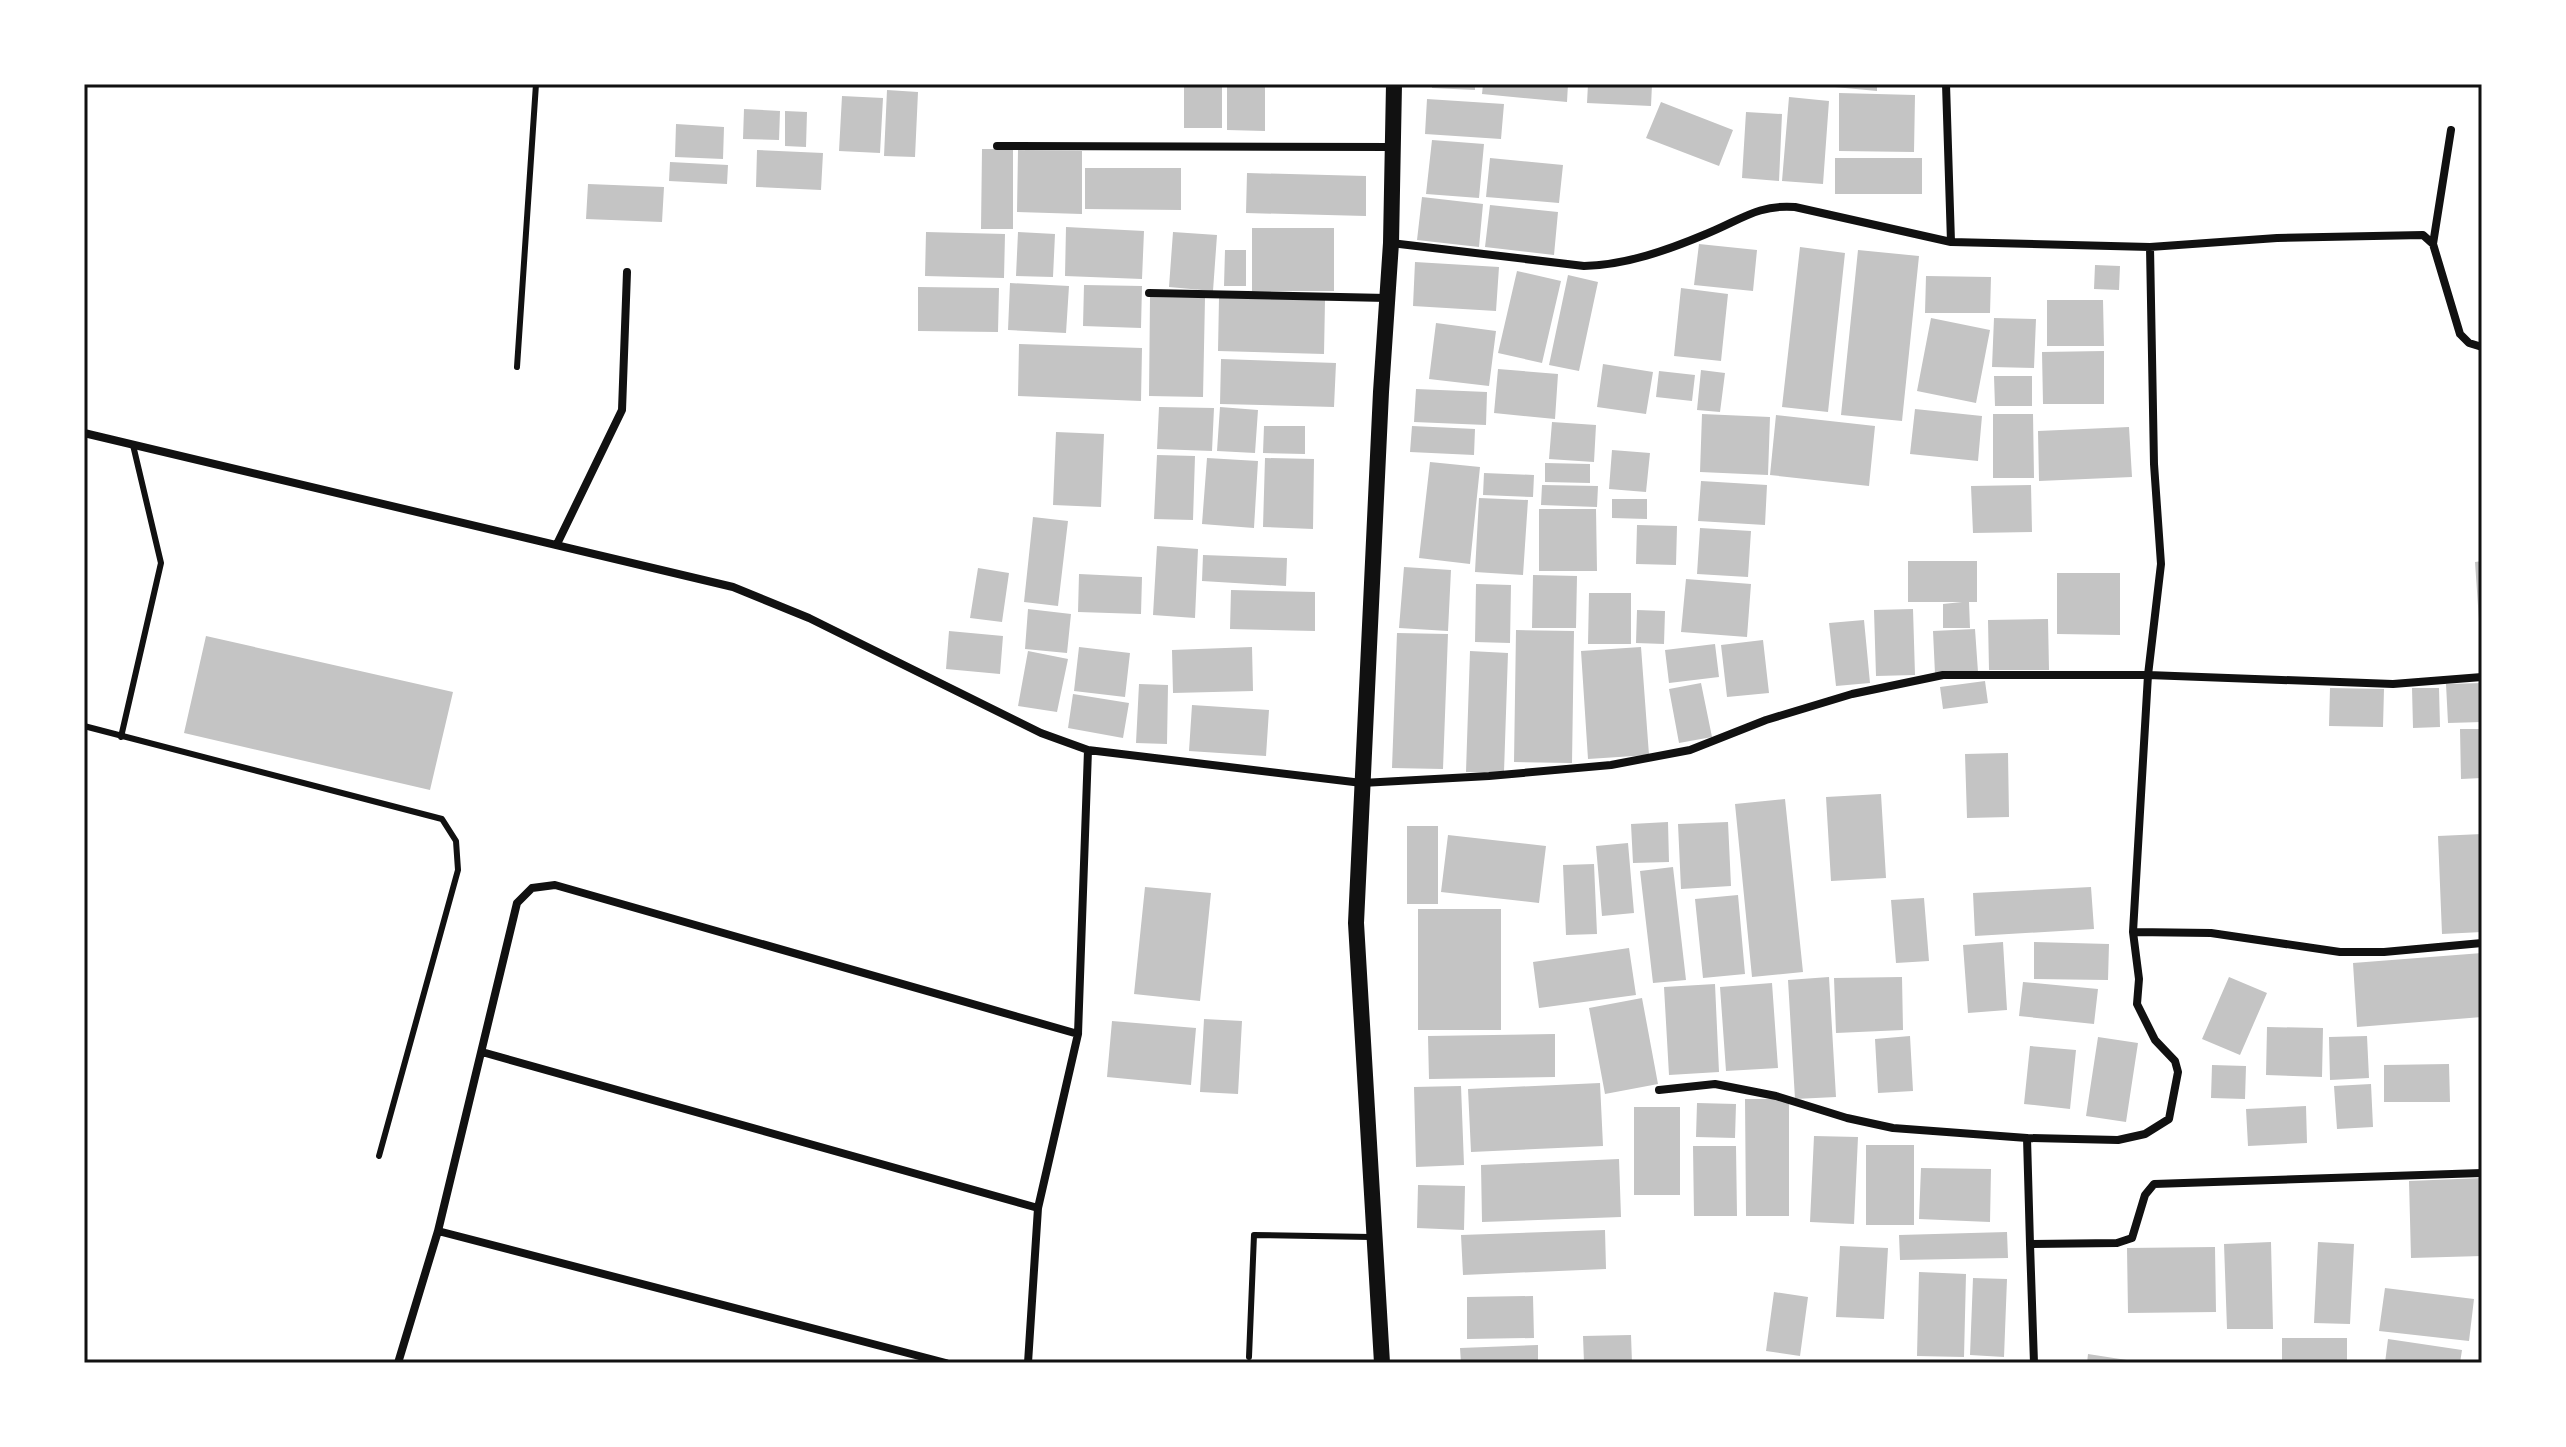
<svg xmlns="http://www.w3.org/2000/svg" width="2566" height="1447" viewBox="0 0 2566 1447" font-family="Poppins,sans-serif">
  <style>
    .building { fill: #c4c4c4 }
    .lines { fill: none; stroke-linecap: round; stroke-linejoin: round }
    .service { stroke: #111; stroke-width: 6 }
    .minor { stroke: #111; stroke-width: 8 }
    .secondary { stroke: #111; stroke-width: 16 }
    .neatline { fill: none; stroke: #111; stroke-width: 3 }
  </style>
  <rect width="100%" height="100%" fill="#fff"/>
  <path class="building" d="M1184,84H1222V128H1184Z
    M1227,84H1265V131L1227,130Z
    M1432,84H1475V90L1432,88Z
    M1483,84H1568L1567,102L1482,94Z
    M1588,84H1652L1651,106L1587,103Z
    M1824,84H1877V91L1824,86Z
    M887,90L918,92L915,157L884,156Z
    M1839,93L1915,95L1914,152L1839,151Z
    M842,96L883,98L880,153L839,151Z
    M1789,97L1829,101L1823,184L1782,181Z
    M1427,99L1504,104L1501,139L1425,134Z
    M1661,102L1733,130L1719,166L1646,138Z
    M744,109L780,111L779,140L743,139Z
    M785,111L807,112L806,147L785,146Z
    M1746,112L1782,114L1779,181L1742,178Z
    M676,124L724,127L723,159L675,157Z
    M1432,140L1484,144L1479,198L1426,194Z
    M982,149H1013V229H981Z
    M757,150L823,153L821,190L756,187Z
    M1018,150L1082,151V214L1017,212Z
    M1490,158L1563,165L1559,203L1486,197Z
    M1835,158H1922V194H1835Z
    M670,162L728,165L727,184L669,181Z
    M1085,168H1181V210L1085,209Z
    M1247,173L1366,176V216L1246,213Z
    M588,184L664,187L662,222L586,219Z
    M1422,197L1483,204L1479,247L1417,240Z
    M1490,205L1558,212L1554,255L1485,247Z
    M1066,227L1144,231L1142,279L1065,276Z
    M1252,228H1334V291H1252Z
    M926,232L1005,234L1004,278L925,276Z
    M1018,232L1055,234L1053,277L1016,276Z
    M1173,232L1217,235L1213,291L1169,287Z
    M1699,244L1757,250L1753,291L1694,285Z
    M1800,247L1845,253L1828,412L1782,407Z
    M1225,250H1246V286H1224Z
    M1858,250L1919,256L1902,421L1841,415Z
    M1415,262L1499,267L1496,311L1413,306Z
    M2095,265L2120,266L2119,290L2094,289Z
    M1517,271L1561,281L1542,363L1498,353Z
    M1568,275L1598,282L1579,371L1549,365Z
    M1926,276L1991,277L1990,313H1925Z
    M1010,283L1069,286L1066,333L1008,330Z
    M1084,285L1142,286L1141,328L1083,326Z
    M918,287L999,288L998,332L918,331Z
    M1681,288L1728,294L1721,361L1674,356Z
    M1150,297L1205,298L1203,397L1149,396Z
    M1219,298L1325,300L1324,354L1218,351Z
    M2047,300H2103L2104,346H2047Z
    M1931,318L1990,330L1976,403L1917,391Z
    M1994,318L2036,319L2034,368L1992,367Z
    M1436,323L1496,331L1489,386L1429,379Z
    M1019,344L1142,348L1141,401L1018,396Z
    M2104,351V404H2043L2042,352Z
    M1221,359L1336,363L1334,407L1220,404Z
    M1603,364L1653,372L1646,414L1597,407Z
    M1498,369L1558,374L1555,419L1494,413Z
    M1701,370L1725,373L1720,412L1697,410Z
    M1659,371L1695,375L1692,401L1656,397Z
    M1994,376H2032V406H1995Z
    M1416,389L1487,392L1486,425L1414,422Z
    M1159,407L1214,408L1212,451L1157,449Z
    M1220,407L1258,410L1255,453L1217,451Z
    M1915,409L1982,416L1978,461L1910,454Z
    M1702,414L1770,417L1768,475L1700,472Z
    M1993,414H2033L2034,478H1993Z
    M1776,415L1875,426L1869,486L1770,475Z
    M1552,422L1596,425L1594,462L1549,459Z
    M1264,426H1305V454L1263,453Z
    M1412,426L1475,429L1474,455L1410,452Z
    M2129,427L2132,477L2039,481L2038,431Z
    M1056,432L1104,434L1101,507L1053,505Z
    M1612,450L1650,453L1646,492L1609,489Z
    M1157,455L1195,456L1193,520L1154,519Z
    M1207,458L1258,461L1254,528L1202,524Z
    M1265,458L1314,459L1313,529L1263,527Z
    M1430,462L1480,467L1470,564L1419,558Z
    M1545,463L1590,464V483L1545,482Z
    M1484,473L1534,475L1533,497L1483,495Z
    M1701,481L1767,485L1765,525L1698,521Z
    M1542,485L1598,486L1597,507L1541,505Z
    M2031,485L2032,532L1973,533L1971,486Z
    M1479,498L1528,500L1523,575L1475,572Z
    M1612,499H1647V519L1612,518Z
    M1539,509H1596L1597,571H1539Z
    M1033,517L1068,521L1058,606L1024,602Z
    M1637,525L1677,526L1676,565L1636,564Z
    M1700,528L1751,531L1748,577L1697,574Z
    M1157,546L1198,549L1195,618L1153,615Z
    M1203,555L1287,558L1286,586L1202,581Z
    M1908,561H1977V602H1969L1970,628H1943V604L1962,602H1908Z
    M2482,561V634L2480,635L2475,562Z
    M1404,567L1451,570L1448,631L1399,628Z
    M978,568L1009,573L1002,622L970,618Z
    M2057,573H2120V635L2057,634Z
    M1079,574L1142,577L1141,614L1078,612Z
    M1533,575L1577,576L1576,628H1532Z
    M1686,579L1751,584L1747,637L1681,632Z
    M1476,584L1511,585L1510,643L1475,642Z
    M1231,590L1315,592V631L1230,629Z
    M1589,593H1631V644H1588Z
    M1028,609L1071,614L1067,653L1025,649Z
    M1913,609L1915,675L1876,676L1874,610Z
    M1637,610L1665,611L1664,644L1636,643Z
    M2048,619L2049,670H1989L1988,620Z
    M1864,620L1870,683L1836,686L1829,623Z
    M1975,629L1978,672L1935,674L1933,631Z
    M1516,630L1574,631L1572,763L1514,762Z
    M949,631L1003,636L1000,674L946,669Z
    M1397,633L1448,634L1443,769L1392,768Z
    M206,636L453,692L430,790L184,733Z
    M1763,640L1769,693L1727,697L1721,645Z
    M1715,644L1719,677L1669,683L1665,650Z
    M1079,647L1130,653L1125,697L1074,691Z
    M1252,647L1253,691L1173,693L1172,650Z
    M1641,647L1649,755L1588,759L1581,651Z
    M1028,651L1068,659L1057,712L1018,706Z
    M1470,651L1508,653L1504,772H1466Z
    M1985,681L1988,703L1943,709L1940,687Z
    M1701,683L1712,737L1679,743L1669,689Z
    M2482,683V722L2448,723L2446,684Z
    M1139,684L1168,685L1167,744L1136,743Z
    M2330,688L2384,689L2383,727L2329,726Z
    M2412,688H2439L2440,727L2413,728Z
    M1073,694L1129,703L1123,738L1068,728Z
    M1192,705L1269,710L1266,756L1189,751Z
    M2460,729H2482V778L2461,779Z
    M2008,753L2009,817L1967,818L1965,754Z
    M1881,794L1886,878L1831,881L1826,797Z
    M1785,799L1803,972L1752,977L1735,804Z
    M1668,822L1669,862L1633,863L1631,824Z
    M1728,822L1731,886L1681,889L1678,824Z
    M1407,826H1438V904H1407Z
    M2482,834V932L2442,934L2438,836Z
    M1448,835L1546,846L1539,903L1441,892Z
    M1628,843L1634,913L1602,916L1596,846Z
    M1594,864L1597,934L1566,935L1563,865Z
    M1673,867L1686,980L1653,983L1640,871Z
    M1145,887L1211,893L1200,1001L1134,994Z
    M2091,887L2094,929L1975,936L1973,893Z
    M1738,895L1745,974L1703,978L1695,899Z
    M1924,898L1929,961L1896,963L1891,900Z
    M1418,909H1501V1030H1418Z
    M2003,942L2007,1010L1968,1013L1963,945Z
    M2034,942L2109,944L2108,980L2034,979Z
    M1629,948L1636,995L1539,1008L1533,962Z
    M2482,953V1017L2357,1027L2353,963Z
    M1829,977L1836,1097L1795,1099L1788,980Z
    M1902,977L1903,1030L1836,1033L1834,978Z
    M2229,977L2267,993L2240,1055L2202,1039Z
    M2023,982L2098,989L2094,1024L2019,1016Z
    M1772,983L1778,1068L1726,1071L1720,987Z
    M1715,984L1719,1072L1669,1075L1664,987Z
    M1642,998L1658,1084L1605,1094L1589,1008Z
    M1204,1019L1242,1021L1238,1094L1200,1092Z
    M1112,1021L1196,1028L1191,1085L1107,1077Z
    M2267,1027L2323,1028L2322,1077L2266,1075Z
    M1555,1034V1077L1429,1079L1428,1036Z
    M1910,1036L1913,1091L1878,1093L1875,1039Z
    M2367,1036L2369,1078L2330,1080L2329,1037Z
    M2098,1037L2138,1043L2126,1122L2086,1116Z
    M2030,1046L2076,1050L2070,1109L2024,1104Z
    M2449,1064L2450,1102H2384V1065Z
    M2212,1065L2246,1066L2245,1099L2211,1098Z
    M1600,1083L1603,1146L1471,1152L1468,1089Z
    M2371,1084L2373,1127L2337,1129L2334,1086Z
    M1461,1086L1464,1165L1416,1167L1414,1087Z
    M1745,1099H1789V1216H1746Z
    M1697,1103L1736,1104L1735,1138L1696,1137Z
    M2306,1106L2307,1143L2248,1146L2246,1109Z
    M1634,1107H1680V1195H1634Z
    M1814,1136L1858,1137L1854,1224L1810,1222Z
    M1866,1145H1914V1225H1866Z
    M1693,1146H1736L1737,1216H1694Z
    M1619,1159L1621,1217L1482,1222L1481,1165Z
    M1921,1168L1991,1169L1990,1222L1919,1219Z
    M2482,1178V1256L2411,1258L2409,1181Z
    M1418,1185L1465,1186L1464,1230L1417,1228Z
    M1605,1230L1606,1269L1463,1275L1461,1235Z
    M2007,1232L2008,1258L1900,1260L1899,1235Z
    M2271,1242L2273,1329H2227L2224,1244Z
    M2318,1242L2354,1244L2350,1324L2314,1323Z
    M1840,1246L1888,1248L1884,1319L1836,1317Z
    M2215,1247L2216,1312L2128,1313L2127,1248Z
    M1919,1272L1966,1274L1964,1357L1917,1356Z
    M1973,1278L2007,1279L2004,1357L1970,1355Z
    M2385,1288L2474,1299L2469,1341L2379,1331Z
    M1774,1292L1808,1297L1800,1356L1766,1351Z
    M1533,1296L1534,1338L1467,1339V1297Z
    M1631,1335L1632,1363H1584L1583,1336Z
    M2282,1338H2347V1363H2282Z
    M2388,1339L2462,1350L2460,1363H2385Z
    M1538,1345V1363H1461L1460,1348Z
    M2088,1354L2133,1361V1363H2087Z"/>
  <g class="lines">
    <path class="service" d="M517,367L536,84
      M84,726L442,819L456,841L458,870L379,1156
      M121,737L161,563L133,445
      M1249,1357L1254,1235L1371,1237"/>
    <path class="minor" d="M1946,84L1951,242L2150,247L2277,238L2423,235L2433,244L2460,334L2469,343L2482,347
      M997,146L1392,147
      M1391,243L1584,266C1626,265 1668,250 1706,234C1739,221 1758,204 1795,207L1951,242
      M2433,244L2451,130
      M1149,293L1387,298
      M84,433L733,587L809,618L1041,733L1088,750L1362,783L1489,776L1611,765L1690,750L1766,720L1852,694L1943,675H2148L2393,684L2482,677
      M557,544L622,410L627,272
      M2133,932L2211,933L2340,952H2384L2482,943
      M482,1052L1038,1208
      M1659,1090L1715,1084L1776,1096L1847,1118L1893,1128L2027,1138
      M438,1231L946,1363
      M2030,1244L2027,1138L2118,1140L2145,1134L2169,1119L2178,1072L2175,1061L2155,1040L2137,1004L2139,979L2133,932L2148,675L2161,564L2154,464L2150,247
      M398,1363L438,1231L517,903L532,888L555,885L1078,1034
      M1028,1363L1038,1208L1078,1034L1088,750
      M2034,1363L2030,1244L2117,1243L2132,1238L2145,1195L2154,1184L2482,1173"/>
    <path class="secondary" d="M1382,1363L1356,923L1381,392L1391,243L1394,84"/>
  </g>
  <rect width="2566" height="1447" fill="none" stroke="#ffffff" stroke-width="172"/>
  <rect x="86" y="86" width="2394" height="1275" class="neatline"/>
</svg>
